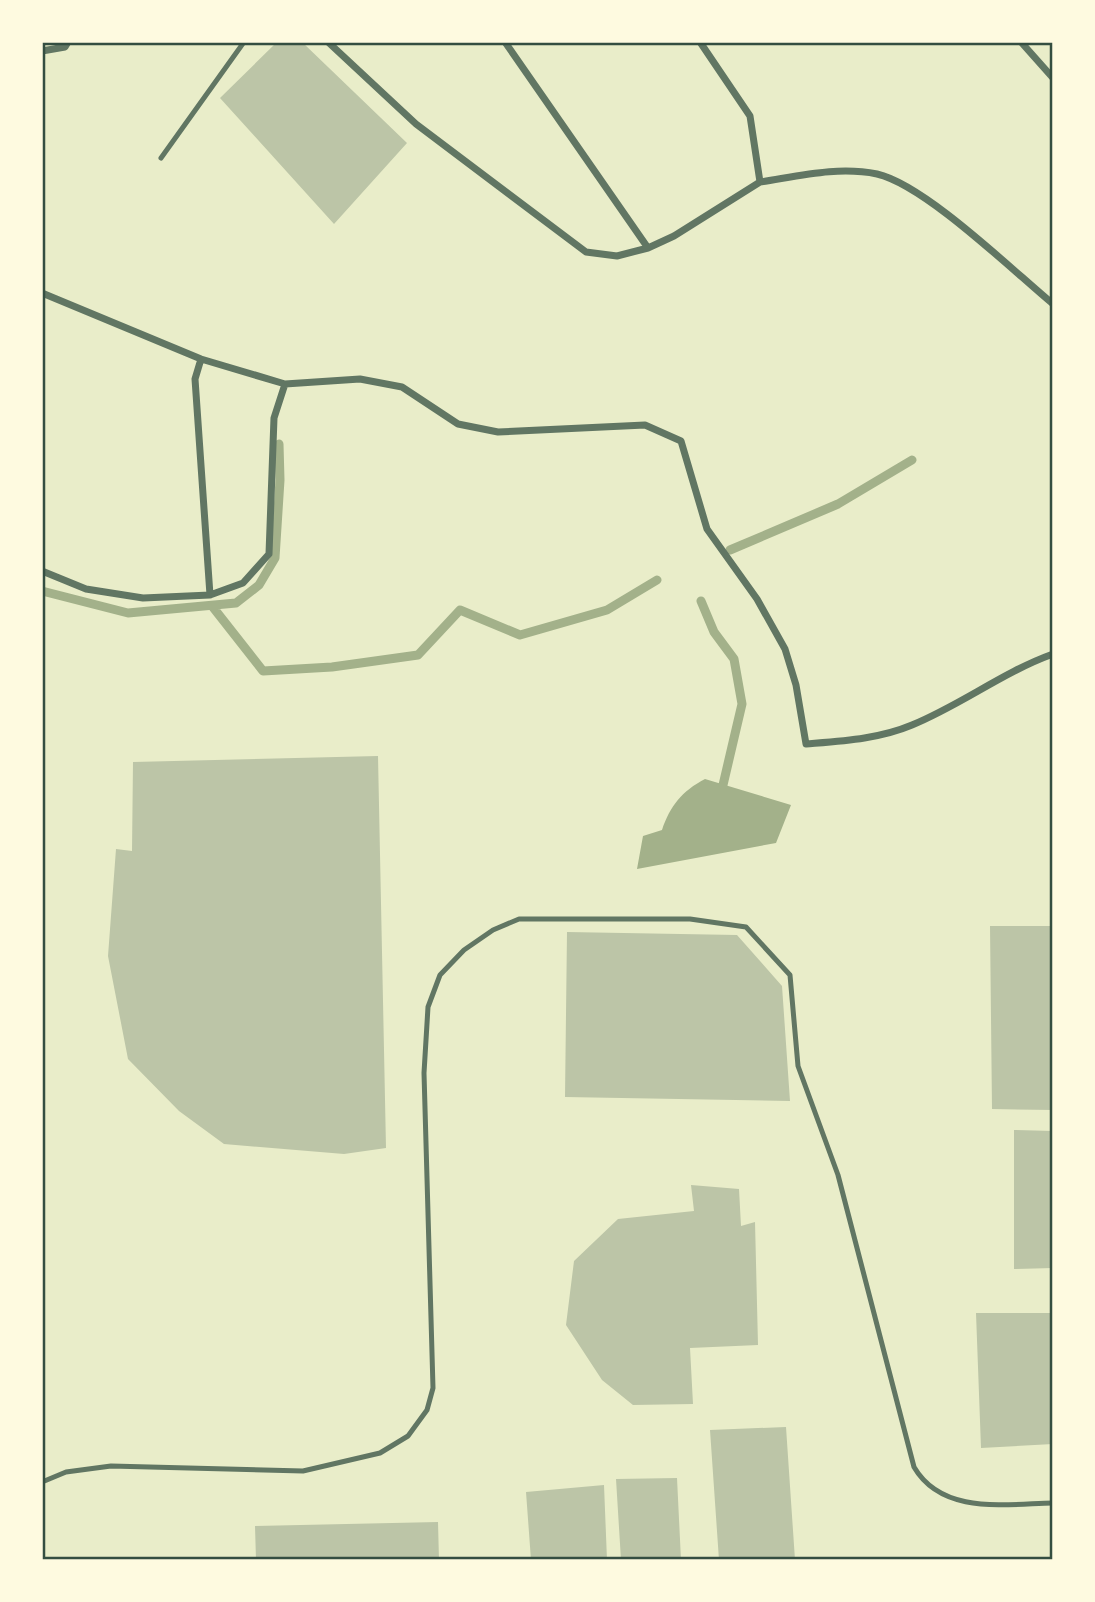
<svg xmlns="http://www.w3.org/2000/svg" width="1095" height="1602" viewBox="0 0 1095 1602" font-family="'DejaVu Sans',sans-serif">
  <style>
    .water { fill: #a3b18a }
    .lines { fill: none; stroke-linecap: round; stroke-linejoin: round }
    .stream { stroke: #a3b18a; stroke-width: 9 }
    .building { fill: #bcc5a7 }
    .service { stroke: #617663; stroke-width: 5 }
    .minor { stroke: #617663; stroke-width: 7 }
    .neatline { fill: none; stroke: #344e41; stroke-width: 2.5 }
  </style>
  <rect width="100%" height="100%" fill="#e9edc9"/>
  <path class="water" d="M705,779L791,805L776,843L637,869L643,836L662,830C670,806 682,791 705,779Z"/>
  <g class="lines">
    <path class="stream" d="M730,550L838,504L912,460
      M42,591L128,613L236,603L259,585L275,558L280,480L279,444
      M701,601L714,632L734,659L742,704L723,785
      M212,606L263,671L332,667L418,655L460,610L520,635L607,610L657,580"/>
  </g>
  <path class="building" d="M277,42H302L407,143L334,224L220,98Z
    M378,756L386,1148L344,1154L224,1144L179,1111L128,1059L108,956L116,849L132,851L133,762Z
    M990,926H1053V1110L992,1109Z
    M567,932L737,935L782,986L790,1101L565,1097Z
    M1014,1130L1053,1131V1268L1014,1269Z
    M691,1185L739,1189L741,1226L755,1222L758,1345L690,1348L693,1404L633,1405L602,1380L566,1325L574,1261L618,1219L694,1211Z
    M976,1313H1053V1444L981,1448Z
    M786,1427L795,1560H719L710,1430Z
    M677,1478L681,1560H621L616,1479Z
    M604,1485L607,1560H531L526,1492Z
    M438,1522L439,1560H256L255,1526Z"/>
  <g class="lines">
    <path class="service" d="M161,158L244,42
      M42,1482L66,1472L111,1466L303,1471L380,1453L408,1436L427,1410L433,1388L424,1073L428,1007L440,975L464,950L493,930L519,919H690L746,927L790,975L798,1066L838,1175L914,1467C942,1515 1005,1504 1053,1503"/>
    <path class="minor" d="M328,42L416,124L586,252L617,256L648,248L674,236L760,182L750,116L700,42
      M505,42L648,248
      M1021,42L1053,78
      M42,51L65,47L68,42
      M760,182C799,176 838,166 877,174C925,185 1012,270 1053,304
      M42,293L201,359L285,384L360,379L402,387L458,424L498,432L645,425L681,441L707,529L757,599L785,649L796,685L806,744C842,741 879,739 912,725C961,705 1003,672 1053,654
      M201,359L195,379L210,595
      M42,571L86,589L143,598L210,595L243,583L269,554L274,418L285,384"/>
  </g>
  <rect width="1095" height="1602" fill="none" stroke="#fefae0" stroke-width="88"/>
  <rect x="44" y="44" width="1007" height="1514" class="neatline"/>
</svg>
